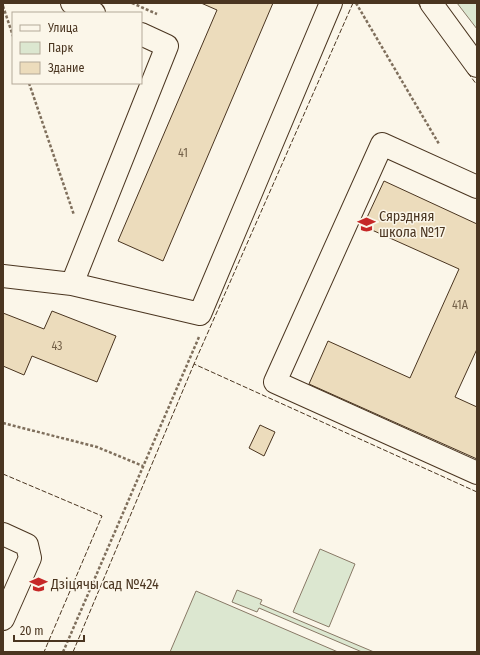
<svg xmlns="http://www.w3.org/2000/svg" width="480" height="655" viewBox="0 0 480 655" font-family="'Fira Sans Condensed',sans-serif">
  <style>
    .green { fill: #dce7d0; stroke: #887966 }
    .building { fill: #ecdcbc; stroke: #4a3520 }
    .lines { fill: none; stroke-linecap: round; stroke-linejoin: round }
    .minor-casing { stroke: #4a3520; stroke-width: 24 }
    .path { stroke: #7f6f5c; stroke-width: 2.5; stroke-dasharray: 3 2; stroke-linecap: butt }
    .minor { stroke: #fbf6e9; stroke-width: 22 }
    .fence { stroke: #4a3520; stroke-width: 1; stroke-dasharray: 5 2; stroke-linecap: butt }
    .labels { text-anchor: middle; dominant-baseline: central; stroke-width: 3; stroke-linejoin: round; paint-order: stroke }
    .number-label { font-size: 12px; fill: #725f47 }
    .poi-label { font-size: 14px; fill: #4a3520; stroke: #fbf6e9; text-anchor: start }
  </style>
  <rect width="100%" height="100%" fill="#fbf6e9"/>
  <path class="green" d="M457,3H477V29Z
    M320,549L355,564L329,627L293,612Z
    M237,590L262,600L260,604L374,652H362L259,608L257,612L232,602Z
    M196,591L338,652H170Z"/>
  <path class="building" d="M201,3H273L163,261L118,241L217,10Z
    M384,181L477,224V349L455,397L477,407V459L309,384L328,341L410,378L459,269L363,226Z
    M52,311L116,336L97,382L32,356L24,375L3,366V313L44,329Z
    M260,425L275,432L264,456L249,448Z"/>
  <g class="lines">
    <defs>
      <path id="minor" d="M72,3L94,13
        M431,3L477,66
        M477,187L382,144L275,382L477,473
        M3,276L72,284L167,46L141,34
        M72,284L200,314L331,3
        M3,534L27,545L30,558L3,619"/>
    </defs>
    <use href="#minor" class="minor-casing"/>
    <path class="path" d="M132,3L157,14
      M356,3L439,144
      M3,6L13,36
      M29,83L74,215
      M3,423L97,447L143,466
      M63,652L199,337"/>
    <use href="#minor" class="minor"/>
    <path class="fence" d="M353,3L194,364L477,492
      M418,3L422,9
      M468,73L477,85
      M3,474L102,516L44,652
      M73,652L194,364"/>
  </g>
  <defs>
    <symbol id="school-bare" viewBox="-9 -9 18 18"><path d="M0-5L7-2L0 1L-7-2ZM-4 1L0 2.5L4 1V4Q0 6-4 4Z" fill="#c62828" stroke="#fbf6e9" stroke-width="2.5" paint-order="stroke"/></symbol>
  </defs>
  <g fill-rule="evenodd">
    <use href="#school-bare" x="354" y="212" width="25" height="25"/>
    <use href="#school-bare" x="26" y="572" width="25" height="25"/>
  </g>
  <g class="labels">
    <g class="number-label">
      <text x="183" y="153">41</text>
      <text x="460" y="305">41А</text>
      <text x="57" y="346">43</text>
    </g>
    <g class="poi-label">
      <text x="379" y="216">Сярэдняя<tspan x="379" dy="16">школа №17</tspan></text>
      <text x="51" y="584">Дзіцячы сад №424</text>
    </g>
  </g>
  <rect width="480" height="655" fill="none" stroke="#4a3520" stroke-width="8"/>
  <rect x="12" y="12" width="130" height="72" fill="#fbf6e9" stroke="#b4a999"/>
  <rect x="20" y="25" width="20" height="6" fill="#fbf6e9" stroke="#b4a999"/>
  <text x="48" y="32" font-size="12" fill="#4a3520">Улица</text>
  <rect x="20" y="42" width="20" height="12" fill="#dce7d0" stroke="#b4a999"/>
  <text x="48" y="52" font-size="12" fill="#4a3520">Парк</text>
  <rect x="20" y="62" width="20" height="12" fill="#ecdcbc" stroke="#b4a999"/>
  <text x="48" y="72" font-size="12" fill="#4a3520">Здание</text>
  <path d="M14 635v6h70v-6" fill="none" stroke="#4a3520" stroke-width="2"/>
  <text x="20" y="635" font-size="12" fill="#4a3520" stroke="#fbf6e9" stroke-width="3" paint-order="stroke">20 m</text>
</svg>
